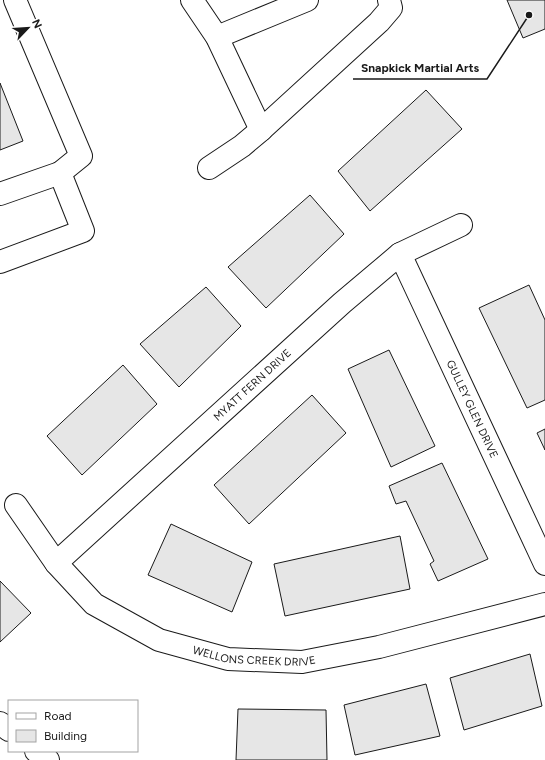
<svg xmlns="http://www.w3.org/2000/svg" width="545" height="760" viewBox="0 0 545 760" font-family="Figtree,sans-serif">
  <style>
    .building { fill: #e6e6e6; stroke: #1a1a1a }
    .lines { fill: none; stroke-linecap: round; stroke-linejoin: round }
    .minor-casing { stroke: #1a1a1a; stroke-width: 24 }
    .minor { stroke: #fff; stroke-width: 22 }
    .labels { text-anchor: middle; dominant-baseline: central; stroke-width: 3; stroke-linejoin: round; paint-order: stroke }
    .street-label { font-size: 11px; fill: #1a1a1a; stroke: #fff }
    .leader { fill: none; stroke: #1a1a1a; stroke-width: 1.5 }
    .callout-dot { fill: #1a1a1a; stroke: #fff; stroke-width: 1.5 }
    .callout-label { font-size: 12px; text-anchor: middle; font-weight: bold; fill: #1a1a1a; stroke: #fff; stroke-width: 3; stroke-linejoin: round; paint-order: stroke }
  </style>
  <rect width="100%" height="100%" fill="#fff"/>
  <path class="building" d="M507,0H545V29L523,38Z
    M0,83L23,141L0,150Z
    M426,90L462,129L370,211L338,171Z
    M310,195L344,234L266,308L228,267Z
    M529,285L545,320V400L527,408L479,308Z
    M206,287L241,326L179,387L140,344Z
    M389,350L435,446L391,467L348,369Z
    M123,365L157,404L82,475L47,436Z
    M312,395L346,433L249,524L214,485Z
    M545,429V450L537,433Z
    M442,463L488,559L438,581L430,564L434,561L406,501L396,504L389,486Z
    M171,524L252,562L232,612L148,575Z
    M400,536L410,589L285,616L274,564Z
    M0,581L31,613L0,642Z
    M530,654L542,706L464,730L450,678Z
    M426,684L440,736L355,755L344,705Z
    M238,709L326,710L327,760H236Z"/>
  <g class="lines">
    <defs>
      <g id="minor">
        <path d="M192,0L217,37L261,130L379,22L391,8L389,0"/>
        <path d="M217,37L307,0"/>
        <path d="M209,168L242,146L261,130"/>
        <path d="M0,194L60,173L81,156L15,0"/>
        <path id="s1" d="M400,254L545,564"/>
        <path d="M0,262L83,231L60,173"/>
        <path id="s2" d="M16,505L56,563L94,604L159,640L228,659L302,662L379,647L545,604"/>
        <path id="s3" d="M56,563L342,303L400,254L461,225"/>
        <path d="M0,723L9,730"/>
        <path d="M36,751L48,760"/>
      </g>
    </defs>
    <use href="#minor" class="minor-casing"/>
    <use href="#minor" class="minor"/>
  </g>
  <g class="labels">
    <g class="street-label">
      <text stroke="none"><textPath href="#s3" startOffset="265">MYATT FERN DRIVE</textPath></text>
      <text stroke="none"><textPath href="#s1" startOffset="171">GULLEY GLEN DRIVE</textPath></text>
      <text stroke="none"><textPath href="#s2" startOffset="298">WELLONS CREEK DRIVE</textPath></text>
    </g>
  </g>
  <path class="leader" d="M529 15L487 79H353"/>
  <circle class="callout-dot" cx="529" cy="15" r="4"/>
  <g class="callout-label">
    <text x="420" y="72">Snapkick Martial Arts</text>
  </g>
  <rect x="8" y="700" width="130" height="52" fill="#ffffff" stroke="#a3a3a3"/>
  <rect x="16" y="713" width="20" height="6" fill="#ffffff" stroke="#a3a3a3"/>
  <text x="44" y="720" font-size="12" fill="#1a1a1a">Road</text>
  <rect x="16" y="730" width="20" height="12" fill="#e6e6e6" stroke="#a3a3a3"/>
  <text x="44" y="740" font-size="12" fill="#1a1a1a">Building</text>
  <g transform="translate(28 28) rotate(65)" stroke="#ffffff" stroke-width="3" paint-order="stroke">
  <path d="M0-3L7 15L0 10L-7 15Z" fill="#1a1a1a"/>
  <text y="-6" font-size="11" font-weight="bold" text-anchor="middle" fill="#1a1a1a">N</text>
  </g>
</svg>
